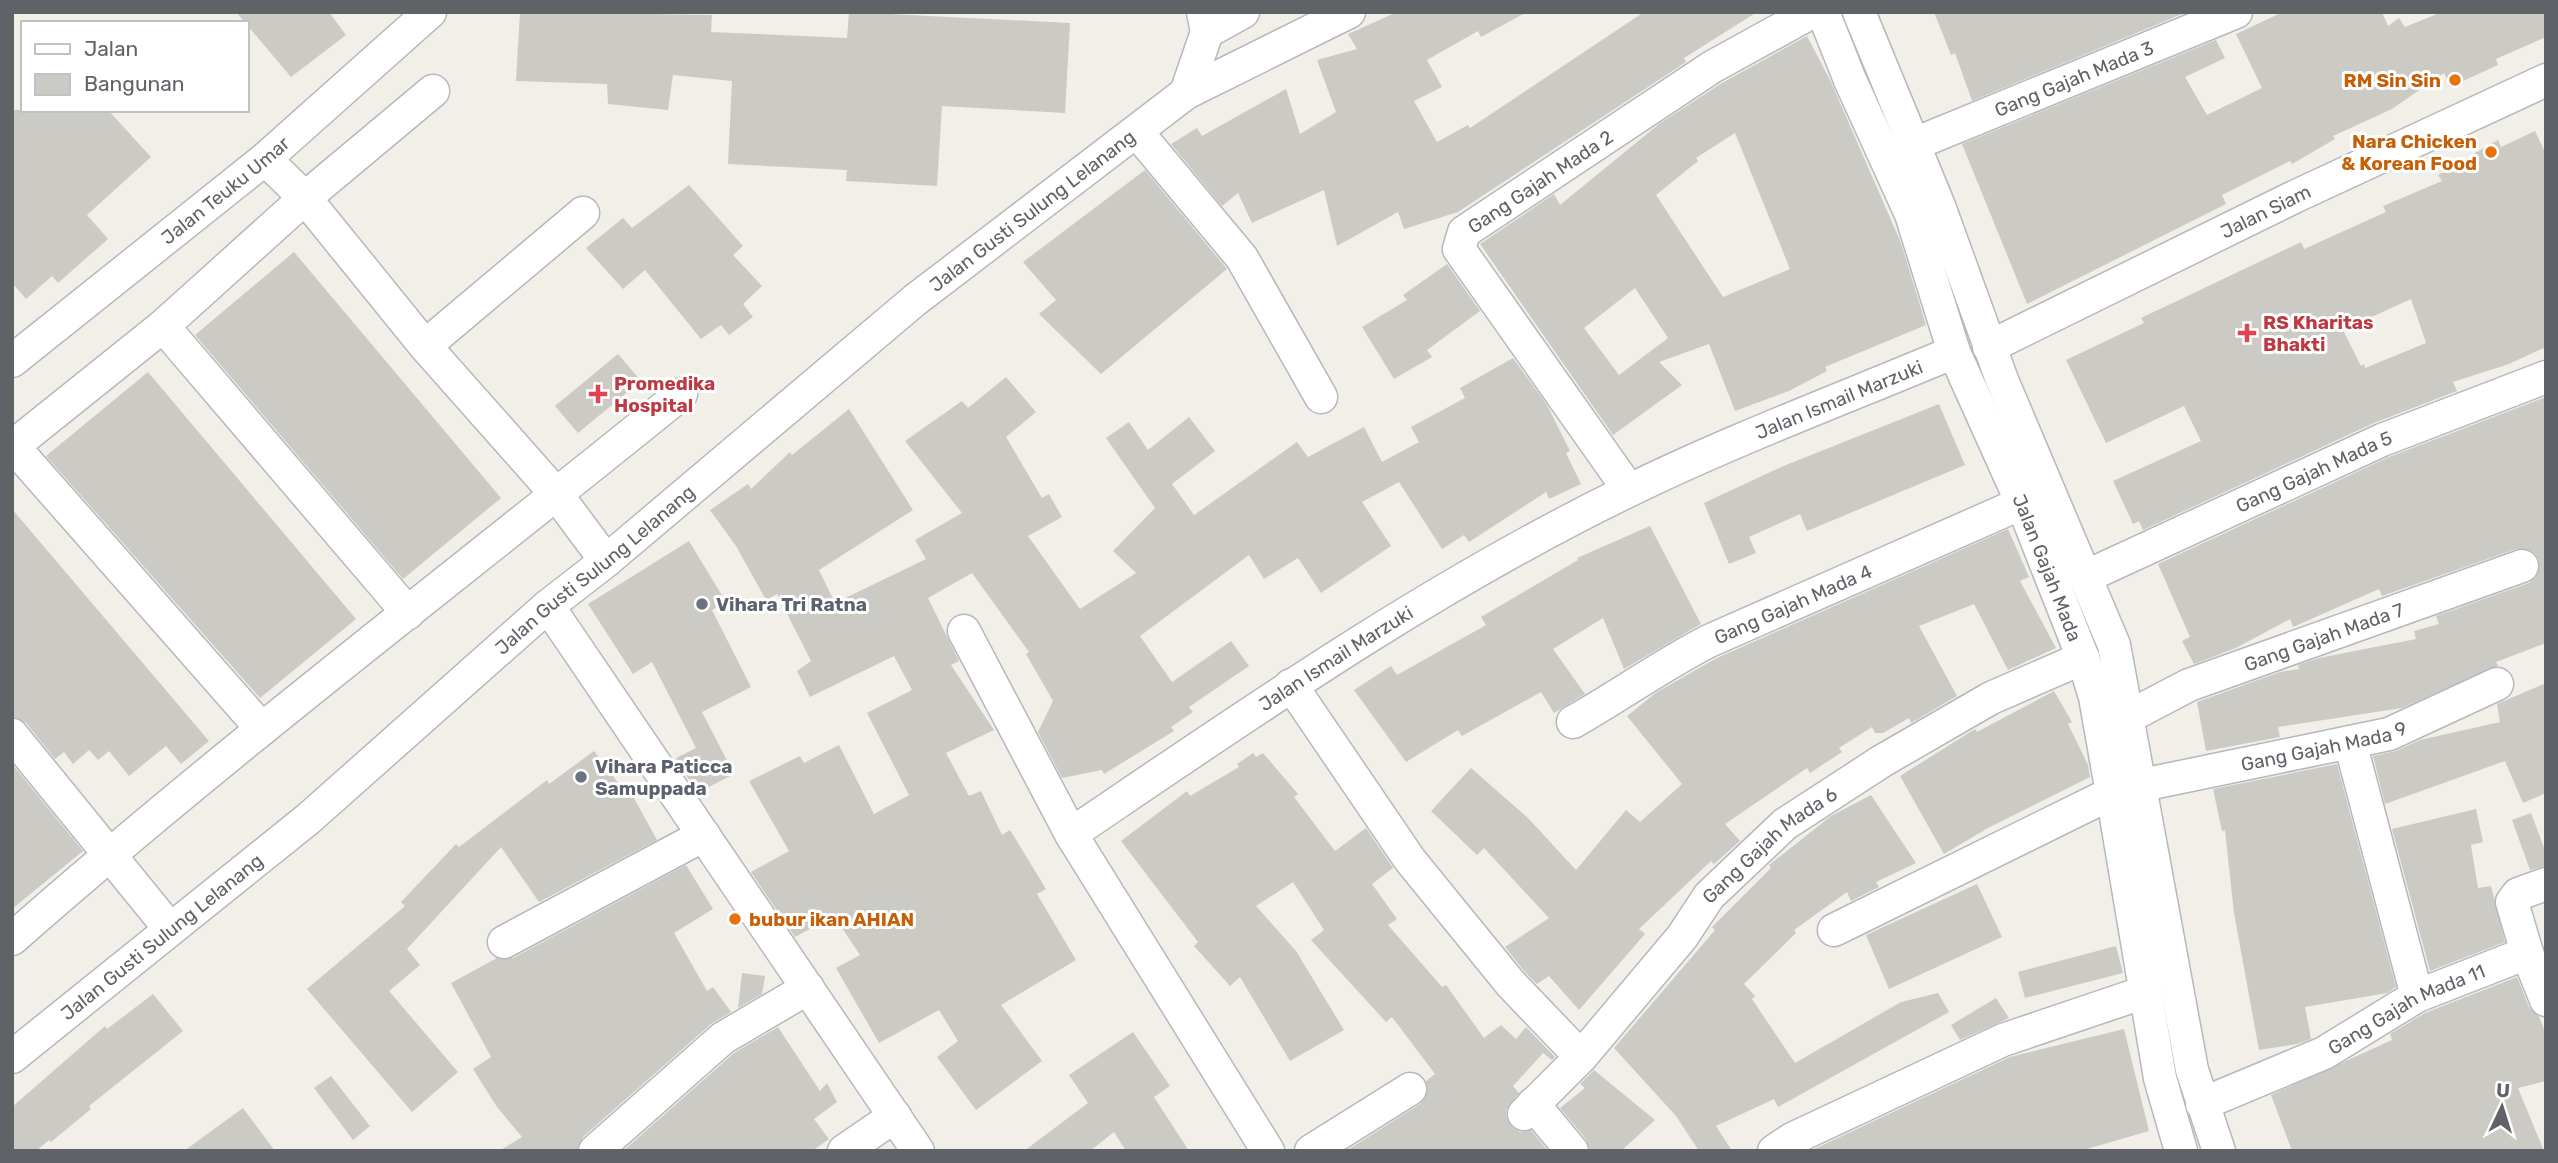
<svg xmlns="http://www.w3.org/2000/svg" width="2558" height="1163" viewBox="0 0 2558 1163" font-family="Rubik,sans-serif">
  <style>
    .building { fill: #cccac5; fill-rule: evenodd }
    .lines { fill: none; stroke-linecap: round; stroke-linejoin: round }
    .minor-casing { stroke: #b5b8bc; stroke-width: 35 }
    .minor { stroke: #fff; stroke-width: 32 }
    .food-dot { fill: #e8710a; stroke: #fff; stroke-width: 2.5 }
    .health-dot { fill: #e0444e; stroke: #fff; stroke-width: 2.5 }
    .worship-dot { fill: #6b7280; stroke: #fff; stroke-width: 2.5 }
    .labels { text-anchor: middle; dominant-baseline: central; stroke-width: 6; stroke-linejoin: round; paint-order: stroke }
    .street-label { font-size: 19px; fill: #5f6368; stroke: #fff }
    .food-label { font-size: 19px; font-weight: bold; fill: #c56008; stroke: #fff; text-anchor: end }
    .health-label { font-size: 19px; font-weight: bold; fill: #be3a42; stroke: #fff; text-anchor: start }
    .worship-label { font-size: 19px; font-weight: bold; fill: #5b616d; stroke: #fff; text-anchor: start }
  </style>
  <rect width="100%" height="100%" fill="#f1efe8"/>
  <path class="building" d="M236,12H329L346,35L291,77Z
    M520,12L712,15L711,32L847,38L849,12L1070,23L1065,113L942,106L937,186L846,181L847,170L728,164L732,81L673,75L668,110L608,104L607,84L516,81Z
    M1397,12H1527L1481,37L1478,31L1427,60L1442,87L1414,101L1437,142L1468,125L1470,128L1644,12H1757L1684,58L1686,62L1458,212L1404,229L1398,212L1337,246L1324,190L1252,223L1238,193L1222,206L1171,144L1197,128L1202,136L1286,89L1300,134L1336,112L1317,60L1357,49L1348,34Z
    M1934,12H2187L1972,101L1955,53L1951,55Z
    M2283,12H2382L2388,26L2399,18L2405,27L2442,12H2546V37L2496,59L2498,65L2450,87L2444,73L2392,109L2333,136L2335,139L2292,164L2290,161L2222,195L2226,204L2027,304L1962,144L2216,40L2225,58L2185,77L2207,115L2262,88L2236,34Z
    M1807,36L1831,82L1901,243L1926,325L1825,367L1827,371L1789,391L1735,411L1709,344L1659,362L1682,385L1613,435L1480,244L1554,194L1560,205L1659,124L1722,83ZM1735,133L1790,269L1723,297L1656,195L1698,161L1696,158ZM1635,288L1668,338L1619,375L1584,328Z
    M12,110H108L151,157L87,215L108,239L58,283L52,276L26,299L12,283Z
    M2535,131L2546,154V347L2509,364L2453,382L2457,391L2374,423L2143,530L2139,521L2133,524L2113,481L2201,441L2184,406L2106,443L2066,360L2144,323L2141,318L2301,242L2304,249L2386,212L2383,206L2442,181L2438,175L2476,157L2475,153L2498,140L2501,147ZM2411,299L2426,343L2365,368L2364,364L2361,366L2343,330Z
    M1145,170L1227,269L1101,374L1039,314L1056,300L1023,262Z
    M689,185L743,246L733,255L762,286L743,304L753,317L729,335L721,325L701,339L645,270L623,289L586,248L623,218L632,228Z
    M294,252L501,498L403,579L195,335Z
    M1447,264L1480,311L1427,350L1432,357L1394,379L1362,327L1407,300L1403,295Z
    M618,354L641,381L578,433L555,406Z
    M1513,358L1547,405L1570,451L1566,453L1581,484L1549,499L1546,492L1469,542L1464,535L1442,549L1399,482L1362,502L1391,546L1321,593L1298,558L1264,579L1249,555L1140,636L1172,682L1231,641L1249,666L1189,707L1193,712L1171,727L1174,731L1104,774L1102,770L1062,778L1038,732L1053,701L1026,654L1029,652L972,573L928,598L959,661L951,665L994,730L946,753L969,796L981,791L1002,835L1010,830L1046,889L1037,894L1076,960L1001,1005L1042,1061L976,1110L937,1057L958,1041L939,1010L879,1043L836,968L860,955L834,916L795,937L751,872L789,851L749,781L800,756L804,763L839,745L874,814L909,795L867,713L912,690L894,656L810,697L797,671L811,661L777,594L766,600L736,546L710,510L748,484L751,489L790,452L792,455L849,409L913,510L819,570L835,603L926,559L915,540L962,513L905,441L962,401L968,408L1006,377L1036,412L1006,437L1042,498L1049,494L1062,517L1028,536L1080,609L1136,573L1113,551L1155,508L1106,438L1129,422L1148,450L1189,417L1215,451L1172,484L1194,515L1297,442L1308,457L1364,427L1382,462L1419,442L1411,427L1465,398L1460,388Z
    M148,372L356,619L260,698L46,456Z
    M2546,397V643L2496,662L2498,666L2402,708L2278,727L2280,737L2206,751L2197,702L2280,672L2299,669L2298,665L2319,658L2416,639L2414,631L2439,624L2436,616L2529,583L2536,577L2539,560L2533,552L2516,549L2382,596L2379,589L2293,627L2290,619L2236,648L2194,664L2182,641L2190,637L2158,564L2389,457Z
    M1939,404L1965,465L1807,531L1800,514L1749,537L1756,553L1729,564L1704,503L1781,467Z
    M12,509L209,741L181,764L166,746L129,776L109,751L98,760L89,750L73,764L64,752L55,759L26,723L12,717Z
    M1650,526L1701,624L1624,669L1603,618L1553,649L1585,694L1554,713L1541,692L1462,736L1458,730L1406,762L1354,690L1391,666L1397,675L1486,625L1481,617L1578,560L1577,558Z
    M2008,529L2029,577L2020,581L2056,648L2008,670L1974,604L1919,626L1957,696L1911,723L1909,718L1883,733H1875L1872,727L1839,748L1842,752L1810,773L1807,768L1725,824L1740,841L1714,864L1711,861L1639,929L1645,934L1579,1010L1549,976L1537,984L1525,972L1505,947L1549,918L1484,848L1477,855L1431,811L1471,768L1528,818L1576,870L1626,810L1640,822L1682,784L1627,716L1657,692L1717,658Z
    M689,541L726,602L712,610L751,687L702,712L734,774L697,793L676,758L696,748L652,662L633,674L588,604Z
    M2546,683V793L2523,803L2505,761L2385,804L2373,756L2396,751L2420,740L2500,722L2497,704Z
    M2054,691L2072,722L2068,724L2088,765L2090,777L1988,828L1944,854L1900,776L1975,729L1977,732Z
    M594,751L625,792L629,789L657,840L539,902L501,847L407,949L420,965L389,991L458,1072L412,1112L307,989L405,906L401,902L456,844L459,847L547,780L549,784Z
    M1253,753L1256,757L1263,753L1298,794L1294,797L1335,851L1366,828L1393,868L1372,884L1397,919L1388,925L1442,987L1446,985L1484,1038L1501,1025L1516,1039L1526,1027L1555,1057L1552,1060L1543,1053L1513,1086L1519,1093L1506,1110L1507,1119L1512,1127L1520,1132L1531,1130L1548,1151H1346L1420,1104L1426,1097V1081L1435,1074L1392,1017L1386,1022L1311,940L1324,930L1293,882L1256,906L1296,951L1344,1030L1290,1061L1240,977L1230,986L1194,946L1198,942L1121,841L1187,791L1190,796L1239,767L1237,764Z
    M12,764L83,851L12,909Z
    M2337,764L2396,987L2387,993L2305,1007L2311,1039L2297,1044L2259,1050L2234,913L2225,830L2222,831L2213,789Z
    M1871,795L1916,863L1876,882L1879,887L1851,901L1847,892L1794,930L1796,933L1744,984L1755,996L1752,999L1795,1063L1901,1002L1938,993L1949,1012L1778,1107L1774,1099L1716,1126L1732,1151H1699L1676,1116L1614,1048L1715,930L1712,927L1771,868L1769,865L1831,816Z
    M2476,809L2483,842L2471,845L2478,888L2491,886L2505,942L2430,971L2392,829Z
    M2531,813L2546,853V866L2530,870L2512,820Z
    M686,865L713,909L674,933L707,991L713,987L731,1012L711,1024L583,1137L577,1151H499L522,1137L497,1107L473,1069L491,1057L451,983L497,958H513Z
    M1977,884L2002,937L1889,989L1866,935Z
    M2116,946L2123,973L2025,998L2018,972Z
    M742,973L765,976L762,994L738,1008Z
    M2517,977L2529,1007L2539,1016L2546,1035V1081L2518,1088L2544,1151H2292L2271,1095L2392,1040L2390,1034L2425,1013Z
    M153,994L183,1031L89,1106L91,1109L51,1142L49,1140L36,1151H12V1107L105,1026L107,1029Z
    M1996,998L2009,1018L1960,1040L1951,1025Z
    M778,1027L820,1091L827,1083L837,1102L814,1119L829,1139L812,1151H623L734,1053Z
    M2124,1029L2149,1131L2080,1151H1810L2010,1057Z
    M1133,1032L1170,1086L1154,1097L1189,1151H1126L1114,1132L1090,1151H1024L1088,1103L1069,1075Z
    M1594,1070L1655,1120L1621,1151H1590L1586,1139L1560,1108L1585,1088L1580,1084Z
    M331,1076L370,1126L353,1140L314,1088Z
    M243,1108L275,1151H184Z"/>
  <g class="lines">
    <defs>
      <g id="minor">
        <path id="s1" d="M1823,12L1850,80L1911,214L1954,352L2022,503L2083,658L2095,697L2112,793L2160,1078L2181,1151"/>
        <path d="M1859,12L1939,206L2002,380L2114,645L2192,1070L2219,1151"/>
        <path d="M1207,32L1243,12"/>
        <path d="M1186,93L1207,32L1203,12"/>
        <path d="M1137,132L1242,258L1321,397"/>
        <path id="s2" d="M1912,145L2236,12"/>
        <path d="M265,159L305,198L425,346L557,495L606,561"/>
        <path d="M163,326L408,613"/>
        <path d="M425,346L583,213"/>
        <path id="s3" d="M1989,347L2294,197L2546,80"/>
        <path id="s4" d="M12,361L265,159L430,12"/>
        <path d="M13,446L262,729"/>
        <path d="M12,447L163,326L305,198L433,91"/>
        <path id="s5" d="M1629,490L1459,249L1464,232L1712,67L1812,12"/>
        <path id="s6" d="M2085,577L2382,440L2546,377"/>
        <path d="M548,606L918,1151"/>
        <path d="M964,631L1071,834"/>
        <path d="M1291,685L1410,860L1511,984L1581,1057"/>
        <path id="s7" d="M2128,717L2189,685L2522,566"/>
        <path id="s8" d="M1573,722C1619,696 1662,665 1709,641L2022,503"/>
        <path d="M12,735L170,929"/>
        <path d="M2350,742L2417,996"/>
        <path id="s9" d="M2142,785L2389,734L2497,684"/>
        <path d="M1834,930L2112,793"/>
        <path d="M12,939C228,749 458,575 681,394"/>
        <path d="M504,942L704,835"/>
        <path d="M2527,953L2546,1000"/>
        <path id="s10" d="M12,1057L308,819L548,606L606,561L915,300L1186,93L1349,12"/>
        <path d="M1533,1104L1572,1151"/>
        <path id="s11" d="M2202,1104L2324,1053L2417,996L2527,953L2512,902L2518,894L2546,884"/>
        <path id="s12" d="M1524,1114L1581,1057L1682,937L1709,896L1785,824L1882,761L1991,698L2083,658"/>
        <path d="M595,1151L723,1038L808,988"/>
        <path d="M844,1151L895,1116"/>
        <path id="s13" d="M1268,1151L1071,834C1251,712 1432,586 1628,491C1732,440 1847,397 1954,352"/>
        <path d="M1311,1151L1410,1089"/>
        <path d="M1774,1151L1792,1139L2003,1040L2145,992"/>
      </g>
    </defs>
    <use href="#minor" class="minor-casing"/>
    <use href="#minor" class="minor"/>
  </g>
  <g class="food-dot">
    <circle cx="2455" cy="80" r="7"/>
    <circle cx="2491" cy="152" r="7"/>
    <circle cx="735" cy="919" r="7"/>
  </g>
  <g class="health-dot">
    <path d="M2243.5 322.5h7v7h7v7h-7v7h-7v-7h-7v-7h7z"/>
    <path d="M594.5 383.5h7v7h7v7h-7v7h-7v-7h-7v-7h7z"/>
  </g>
  <g class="worship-dot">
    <circle cx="702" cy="604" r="7"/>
    <circle cx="581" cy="777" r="7"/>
  </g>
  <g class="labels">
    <g class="street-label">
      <text stroke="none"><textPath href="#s2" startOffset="175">Gang Gajah Mada 3</textPath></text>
      <text stroke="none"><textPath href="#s5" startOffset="404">Gang Gajah Mada 2</textPath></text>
      <text stroke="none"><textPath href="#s4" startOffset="273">Jalan Teuku Umar</textPath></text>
      <text stroke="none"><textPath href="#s10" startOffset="1326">Jalan Gusti Sulung Lelanang</textPath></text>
      <text stroke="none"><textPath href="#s3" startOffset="308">Jalan Siam</textPath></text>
      <text stroke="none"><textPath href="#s13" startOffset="1258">Jalan Ismail Marzuki</textPath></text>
      <text stroke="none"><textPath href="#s6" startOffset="252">Gang Gajah Mada 5</textPath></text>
      <text stroke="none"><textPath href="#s1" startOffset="600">Jalan Gajah Mada</textPath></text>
      <text stroke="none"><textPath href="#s10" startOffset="760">Jalan Gusti Sulung Lelanang</textPath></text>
      <text stroke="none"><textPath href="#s8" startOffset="250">Gang Gajah Mada 4</textPath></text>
      <text stroke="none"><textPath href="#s7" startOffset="212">Gang Gajah Mada 7</textPath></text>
      <text stroke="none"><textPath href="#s13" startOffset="691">Jalan Ismail Marzuki</textPath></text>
      <text stroke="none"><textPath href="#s9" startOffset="186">Gang Gajah Mada 9</textPath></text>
      <text stroke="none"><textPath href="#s12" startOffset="366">Gang Gajah Mada 6</textPath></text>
      <text stroke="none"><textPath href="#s10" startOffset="192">Jalan Gusti Sulung Lelanang</textPath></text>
      <text stroke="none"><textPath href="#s11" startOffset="226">Gang Gajah Mada 11</textPath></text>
    </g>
    <g class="food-label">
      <text x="2441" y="80">RM Sin Sin</text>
      <text x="2477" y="141">Nara Chicken<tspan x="2477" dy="22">&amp; Korean Food</tspan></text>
      <text x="749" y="919" text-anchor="start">bubur ikan AHIAN</text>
    </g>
    <g class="health-label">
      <text x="2263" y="322">RS Kharitas<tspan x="2263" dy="22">Bhakti</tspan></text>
      <text x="614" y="383">Promedika<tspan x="614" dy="22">Hospital</tspan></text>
    </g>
    <g class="worship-label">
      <text x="716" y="604">Vihara Tri Ratna</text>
      <text x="595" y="766">Vihara Paticca<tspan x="595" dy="22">Samuppada</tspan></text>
    </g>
  </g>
  <rect width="2558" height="1163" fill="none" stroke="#5f6368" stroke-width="28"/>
  <rect x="21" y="21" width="228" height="91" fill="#ffffff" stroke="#bfc1c3" stroke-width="2"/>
  <rect x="35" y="44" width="35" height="10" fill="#ffffff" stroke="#bfc1c3" stroke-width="2"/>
  <text x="84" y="56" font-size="21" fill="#5f6368">Jalan</text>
  <rect x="35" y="74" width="35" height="21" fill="#cccac5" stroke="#bfc1c3" stroke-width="2"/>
  <text x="84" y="91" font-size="21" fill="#5f6368">Bangunan</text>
  <g transform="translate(2502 1107) rotate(4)" stroke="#ffffff" stroke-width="5" paint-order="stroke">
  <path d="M0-5L12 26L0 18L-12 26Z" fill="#5f6368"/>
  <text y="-10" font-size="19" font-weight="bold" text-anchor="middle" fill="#5f6368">U</text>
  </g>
</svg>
